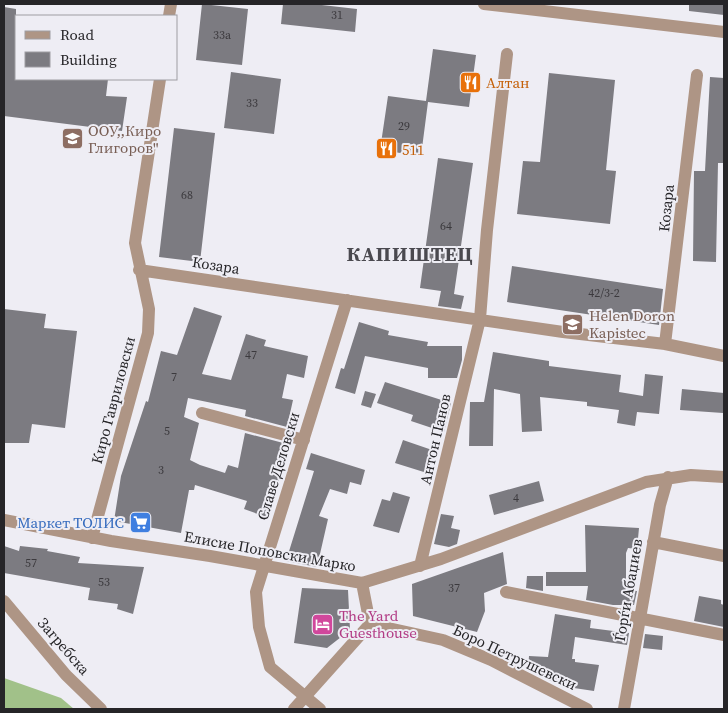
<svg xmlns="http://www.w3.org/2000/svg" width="728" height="713" viewBox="0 0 728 713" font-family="'Source Serif 4',serif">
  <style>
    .forest { fill: #a1c189 }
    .building { fill: #7c7b81 }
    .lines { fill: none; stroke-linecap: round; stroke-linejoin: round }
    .street { stroke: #ae9585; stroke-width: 12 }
    .labels { text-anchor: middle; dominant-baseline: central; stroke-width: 4; stroke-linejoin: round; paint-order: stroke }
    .number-label { font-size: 12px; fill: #3c3a3e }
    .food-label { font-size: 15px; fill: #c56008; stroke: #eeedf4; text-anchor: start }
    .education-label { font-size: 15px; fill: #785e54; stroke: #eeedf4; text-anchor: start }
    .street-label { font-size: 15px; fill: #262528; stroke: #eeedf4 }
    .shop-label { font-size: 15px; fill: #366cbe; stroke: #eeedf4; text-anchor: end }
    .hotel-label { font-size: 15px; fill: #b23c85; stroke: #eeedf4; text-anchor: start }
    .district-label { font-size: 20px; font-weight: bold; letter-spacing: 1px; fill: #4a494f; stroke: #eeedf4 }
  </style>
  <rect width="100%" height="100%" fill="#eeedf4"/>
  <path class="forest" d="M4,678L61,698L74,709H4Z"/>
  <path class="building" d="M202,4L248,9L242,65L196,60Z
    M283,4H313L357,9L355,32L281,24Z
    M689,4H724V15L689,11Z
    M4,7L16,9V79H108L106,96L127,97L122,131L4,116Z
    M433,49L476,55L469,107L428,102L421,156L380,150L388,96L426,101Z
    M231,72L281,79L274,134L224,128Z
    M549,73L615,80L606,170L616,171L610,224L517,214L523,161L540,162Z
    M710,77L724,78V163H718L716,262L693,261L694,171H705Z
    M174,128L215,133L200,262L159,257Z
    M438,158L473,163L454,294L464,296L461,309L438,306L441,291L420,288Z
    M512,266L663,289L659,325L507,302Z
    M194,307L222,316L202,374L231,380L246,334L266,340L264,346L308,356L304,378L287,374L282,398L293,400L287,427L245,416L246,410L188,398L184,417L199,423L190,460L200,465L225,473L228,465L238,468L245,433L287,444L282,471L266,517L244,509L247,501L195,485L194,490H189L181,533L114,521L121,476L146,401L148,402L161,351L177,355Z
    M4,309L46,314L44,328L77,331L65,428L32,424L29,443H4Z
    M359,322L389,331L388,335L428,342L427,346H462V360L457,378H428V368L365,356L355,394L335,388L341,368L344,369Z
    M493,352L549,361V366L621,375L619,392L643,396L645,374L663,376L659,414L637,412L635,426L617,423L619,410L587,406V402L540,397L542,431L522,432L520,394L494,389L493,446H469L470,402H484Z
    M385,382L451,403L444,432L411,421L413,415L377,403Z
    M682,389L724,393L723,413L680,410Z
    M365,391L376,394L371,408L361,405Z
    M403,440L435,451L427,473L395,463Z
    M311,453L365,470L361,485L350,482L347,494L330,489L319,516L328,519L317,567L286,561L314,471L306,469Z
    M539,481L544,501L494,515L489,495Z
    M393,492L410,497L399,533L373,526L382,499L390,501Z
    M441,514L454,516L451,528L460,530L457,544L449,547L434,544Z
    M585,525L639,528L637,549L628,548L626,553V590L637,591L634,605H613L586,600L588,586H546V572H586Z
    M4,546L19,551L20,546L48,549L47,551L80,557L78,563L144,567L133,614L117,609L118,604L88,600L90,588L4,573Z
    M503,552L507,584L484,593L485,611L477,632L413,616L412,584Z
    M527,576H543V591L526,588Z
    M302,588L348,590L350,630L327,648L294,643Z
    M699,596L721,600V604L724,605V627L694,621Z
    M555,614L591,620L590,628L629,633L627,645L575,637L572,659H575V662L599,665L594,691L574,688L575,684L553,682L538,675V671L528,670L529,656L548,657Z
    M645,634L663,636L662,650L643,648Z"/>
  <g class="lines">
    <path class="street" d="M484,4L724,32
      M169,16L171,4
      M139,270L563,332L665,344L724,356
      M665,344L697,75
      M202,413L304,440
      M4,520L111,541L210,556L362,583L441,559L646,482L691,475L724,477
      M92,538L148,333L149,309L135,243L160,79
      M653,542L724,556
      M420,566L480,319L487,230L507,54
      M506,592L724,635
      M4,601L66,675L101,709
      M370,624L443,640L491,660L587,709
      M294,709L370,624L362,583
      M320,709L270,667L259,627L256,592L347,300
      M624,709L660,505L668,477"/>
  </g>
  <defs>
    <symbol id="restaurant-square" viewBox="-11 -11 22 22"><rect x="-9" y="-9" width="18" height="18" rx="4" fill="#e8710a" stroke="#eeedf4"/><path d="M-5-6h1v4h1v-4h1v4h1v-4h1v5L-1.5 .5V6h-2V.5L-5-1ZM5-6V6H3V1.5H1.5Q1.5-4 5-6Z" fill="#fff"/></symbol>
    <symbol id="school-square" viewBox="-11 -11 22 22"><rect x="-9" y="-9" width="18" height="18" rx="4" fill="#8d6e63" stroke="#eeedf4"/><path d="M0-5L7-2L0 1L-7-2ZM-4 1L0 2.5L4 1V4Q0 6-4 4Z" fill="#fff"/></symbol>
    <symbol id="supermarket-square" viewBox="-11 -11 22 22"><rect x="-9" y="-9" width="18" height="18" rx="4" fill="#3f7fe0" stroke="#eeedf4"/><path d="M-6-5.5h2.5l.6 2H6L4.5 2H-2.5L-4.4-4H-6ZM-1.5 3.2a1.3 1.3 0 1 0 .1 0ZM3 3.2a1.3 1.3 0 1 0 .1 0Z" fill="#fff"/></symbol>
    <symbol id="hotel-square" viewBox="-11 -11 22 22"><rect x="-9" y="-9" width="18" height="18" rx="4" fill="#d1479c" stroke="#eeedf4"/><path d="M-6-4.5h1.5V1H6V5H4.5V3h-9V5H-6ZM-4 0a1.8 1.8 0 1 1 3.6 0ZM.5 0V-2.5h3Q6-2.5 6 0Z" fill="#fff"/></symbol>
  </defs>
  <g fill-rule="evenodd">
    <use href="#restaurant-square" x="458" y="70" width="25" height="25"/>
    <use href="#school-square" x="60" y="126" width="25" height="25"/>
    <use href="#restaurant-square" x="374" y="136" width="25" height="25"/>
    <use href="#school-square" x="560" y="312" width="25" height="25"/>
    <use href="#supermarket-square" x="128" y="510" width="25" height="25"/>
    <use href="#hotel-square" x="310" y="612" width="25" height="25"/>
  </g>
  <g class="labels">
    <g class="number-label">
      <text x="337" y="15">31</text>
      <text x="222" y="35">33a</text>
      <text x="252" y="103">33</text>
      <text x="404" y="126">29</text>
      <text x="187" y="195">68</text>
      <text x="446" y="226">64</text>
      <text x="604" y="293">42/3-2</text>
      <text x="251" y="355">47</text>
      <text x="174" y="377">7</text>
      <text x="167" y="431">5</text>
      <text x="161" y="470">3</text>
      <text x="516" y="498">4</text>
      <text x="31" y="563">57</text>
      <text x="104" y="582">53</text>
      <text x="454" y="588">37</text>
    </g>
    <g class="food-label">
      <text x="486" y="82">Алтан</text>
      <text x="402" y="149">511</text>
    </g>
    <g class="education-label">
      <text x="88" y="130">ООУ,,Киро<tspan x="88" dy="17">Глигоров''</tspan></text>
      <text x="589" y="315">Helen Doron<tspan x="589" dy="17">Kapistec</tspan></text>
    </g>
    <g class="street-label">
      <text transform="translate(666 208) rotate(-84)">Козара</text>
      <text transform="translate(216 265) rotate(9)">Козара</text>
      <text transform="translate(113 400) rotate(-75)">Киро Гавриловски</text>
      <text transform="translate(435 439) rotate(-77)">Антон Панов</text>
      <text transform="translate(278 466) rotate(-73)">Славе Деловски</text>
      <text transform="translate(270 551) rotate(10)">Елисие Поповски Марко</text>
      <text transform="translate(628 590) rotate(-80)">Ѓорѓи Абаџиев</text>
      <text transform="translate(64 646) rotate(49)">Загребска</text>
      <text transform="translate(515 657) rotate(25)">Боро Петрушевски</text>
    </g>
    <g class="shop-label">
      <text x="124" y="522">Маркет ТОЛИС</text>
    </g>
    <g class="hotel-label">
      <text x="339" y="615">The Yard<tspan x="339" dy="17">Guesthouse</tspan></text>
    </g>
    <g class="district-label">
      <text x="410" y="254">КАПИШТЕЦ</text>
    </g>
  </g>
  <rect width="728" height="713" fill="none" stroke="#262528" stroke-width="10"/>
  <rect x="15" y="15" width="162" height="65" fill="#eeedf4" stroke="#9e9da2"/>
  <rect x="25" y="31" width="25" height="8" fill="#ae9585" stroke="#9e9da2"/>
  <text x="60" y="40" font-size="15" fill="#262528">Road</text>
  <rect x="25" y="52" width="25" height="15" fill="#7c7b81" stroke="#9e9da2"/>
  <text x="60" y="65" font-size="15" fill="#262528">Building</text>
</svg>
